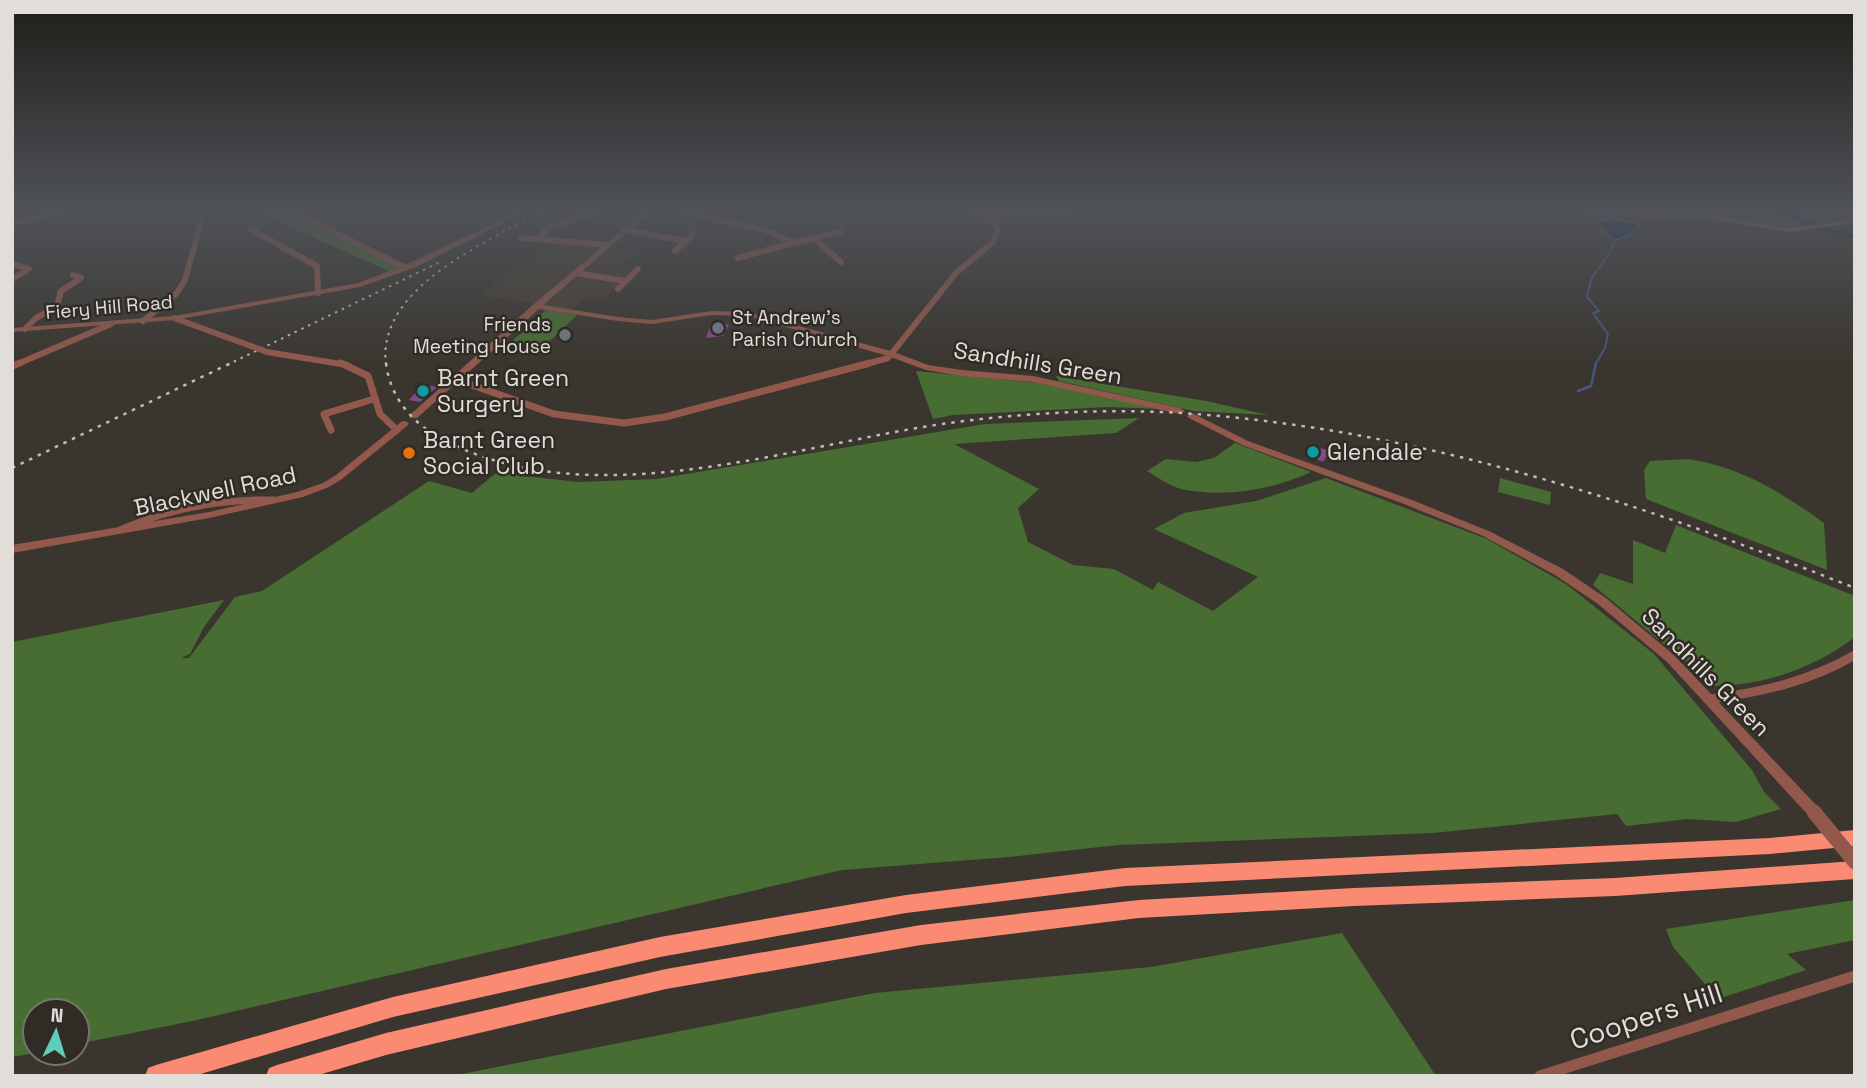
<svg xmlns="http://www.w3.org/2000/svg" width="1867" height="1088" viewBox="0 0 1867 1088" font-family="'Space Grotesk',sans-serif">
  <style>
    .built { fill: #463e32 }
    .green { fill: #486d32 }
    .water { fill: #001e5d; stroke: #445882; stroke-width: 2 }
    .lines { fill: none; stroke-linecap: round; stroke-linejoin: round }
    .stream-far1 { stroke: #445882; stroke-width: 2 }
    .stream { stroke: #445882; stroke-width: 2.5 }
    .canal { fill: #001e5d; fill-rule: evenodd }
    .building { fill: #814a8a }
    .minor-far3 { stroke: #92584b; stroke-width: 6 }
    .minor-far2 { stroke: #92584b; stroke-width: 7 }
    .minor-far1 { stroke: #92584b; stroke-width: 9 }
    .minor { stroke: #92584b; stroke-width: 11 }
    .tertiary { fill: #92584b; fill-rule: evenodd }
    .secondary { fill: #c36855; fill-rule: evenodd }
    .motorway { fill: #fb8a72; fill-rule: evenodd }
    .rail-far1 { stroke: #bfbbb7; stroke-width: 2; stroke-dasharray: 2.5 5; stroke-linecap: butt }
    .rail { stroke: #bfbbb7; stroke-width: 2.5; stroke-dasharray: 3.5 6; stroke-linecap: butt }
    .minor-bridge { stroke: #92584b; stroke-width: 6 }
    .tertiary-bridge { stroke: #92584b; stroke-width: 15 }
    .worship-dot { fill: #6b7280; stroke: #302c25; stroke-width: 2.5 }
    .culture-dot { fill: #0f9aa8; stroke: #302c25; stroke-width: 2.5 }
    .food-dot { fill: #e8710a; stroke: #302c25; stroke-width: 2.5 }
    .labels { text-anchor: middle; dominant-baseline: central; stroke-width: 5; stroke-linejoin: round; paint-order: stroke }
    .far-street-label { font-size: 19px; fill: #e1deda; stroke: #302c25 }
    .far-poi-label { font-size: 19px; fill: #e1deda; stroke: #302c25; text-anchor: start }
    .street-label { font-size: 23px; fill: #e1deda; stroke: #302c25 }
    .poi-label { font-size: 23px; fill: #e1deda; stroke: #302c25; text-anchor: start }
    .near-street-label { font-size: 28px; fill: #e1deda; stroke: #302c25 }
  </style>
  <rect width="100%" height="100%" fill="#3a362f"/>
  <path class="built" d="M558,241L640,250L624,265L636,267L605,298L587,296L572,310L482,295L524,260L532,261Z"/>
  <path class="green" d="M254,211H286L402,267L391,272Z
    M1600,211H1775L1805,226L1786,228L1711,215Z
    M1792,211H1855V217L1814,223Z
    M546,310L577,315L535,355L524,353L531,345L511,342Z
    M916,371L1039,383L1161,409L1108,407L953,415L933,419Z
    M1056,376L1206,401L1268,415L1194,411L1059,381Z
    M1139,418L1116,433L954,444L1039,489L1018,508L1028,542L1073,565L1114,569L1153,590L1158,582L1213,611L1258,577L1154,529L1184,513L1256,501L1326,478L1487,539L1566,584L1654,654L1752,770L1764,792L1781,809L1736,822L1688,819L1626,826L1617,814L1433,833L1118,845L1008,857L842,870L197,1020L77,1044V1011H35V1053L12,1057V642L224,600L204,627L190,654L181,658H189L235,597L262,591L429,481L472,493L496,473L578,482L657,479L985,424Z
    M1235,443L1311,472C1272,490 1224,498 1181,489C1170,486 1157,477 1147,471L1166,459L1196,462L1214,458Z
    M1688,459C1741,467 1781,492 1824,523L1827,570L1646,499L1644,470L1650,461Z
    M1500,478L1551,492L1550,505L1498,492Z
    M1676,525L1855,596V637C1816,667 1764,686 1714,686L1593,585L1600,573L1633,584V540L1665,553Z
    M1855,900V940L1787,954L1806,970L1718,999L1673,947L1666,929Z
    M1342,933L1436,1076H451L875,993L1151,967Z"/>
  <path class="water" d="M1611,219L1634,223L1639,226L1628,236L1615,240L1597,225V221Z"/>
  <g class="lines">
    <path class="stream-far1" d="M1595,365L1605,348L1608,334L1593,313L1599,311L1587,297L1592,277L1609,254L1615,240"/>
    <path class="stream" d="M1578,391L1591,386L1596,363"/>
    <path class="canal" d="M1777,211H1786L1811,223L1855,236V240L1807,225Z"/>
  </g>
  <path class="building" d="M721,321L729,325L723,336L706,338L711,323Z
    M422,385L437,387L420,402L409,400Z
    M1310,445L1327,450L1328,454L1323,462L1305,454Z"/>
  <g class="lines">
    <path class="minor-far3" d="M291,211L406,268
      M676,211L765,230L793,243L814,238L841,262
      M12,223L68,211
      M250,229L317,266L318,293
      M624,230L686,241
      M521,238L607,245
      M538,238L550,227L596,212
      M814,238L842,231V228
      M675,251L694,233
      M738,258L793,243
      M12,264L29,269L12,279
      M575,273L626,281
      M618,289L638,269
      M174,318L251,346
      M143,321L176,294L185,280L201,222
      M25,329L36,318L57,306L61,291L81,278L73,275
      M267,352L347,365
      M15,365L111,324
      M863,365L888,358L956,273L993,242L998,230L995,223L981,214"/>
    <path class="minor-far2" d="M341,363L368,376L380,414L397,430
      M12,366L20,363
      M455,379L554,414L624,423L665,417L870,363
      M331,430L324,414L374,399
      M120,530C170,508 220,499 274,500"/>
    <path class="minor-far1" d="M1711,699C1763,692 1810,681 1855,655"/>
    <path class="minor" d="M1540,1076L1855,976"/>
    <path class="tertiary" d="M519,211H528L416,267L360,287L174,320L12,332V328L174,316L358,283L410,263Z
      M645,211H652L543,305L618,317L652,320L711,311L747,312L894,352L928,365L962,370L1033,376L1180,408L1185,411L1180,414L1033,382L962,376L926,370L888,356L747,316L711,315L652,324L618,321L539,309L417,418H411L409,416L411,414L534,304Z
      M1192,413L1248,441L1412,500L1491,532L1563,569L1606,598L1675,656L1819,808L1821,812L1819,816L1814,818L1809,816L1667,662L1598,604L1555,575L1483,536L1404,504L1242,445L1189,418L1187,416Z
      M404,421L407,422L409,424L407,426L342,479L329,487L303,497L209,518L12,553V545L209,512L297,492L323,483L336,475L401,422Z"/>
    <path class="secondary" d="M961,211H1075L1071,213L1005,217L965,213Z
      M1576,211L1696,213L1790,228L1855,219V223L1790,232L1696,217H1631L1580,213Z"/>
    <path class="motorway" d="M1855,830V846L1770,854L1125,886L906,913L660,957L393,1017L194,1076H145L148,1068L156,1065L393,997L660,937L906,895L1125,868L1770,838Z
      M1855,861V879L1615,896L1354,906L1139,918L921,945L666,989L386,1055L315,1076H266L269,1068L277,1065L386,1033L666,969L921,925L1139,900L1354,888L1615,878Z"/>
    <path class="rail-far1" d="M502,232L546,211
      M227,365L442,261
      M386,365C377,297 462,255 510,228"/>
    <path class="rail" d="M386,363C390,398 413,424 444,440C595,519 797,443 956,422C1035,412 1116,408 1196,414C1428,432 1640,503 1855,588
      M12,468L231,363"/>
    <path class="minor-bridge" d="M251,346L267,352"/>
    <path class="tertiary-bridge" d="M1814,812L1855,862"/>
  </g>
  <linearGradient id="sky" x2="0" y2="1"><stop stop-color="#201e1a"/><stop offset="0.58" stop-color="#4f5258"/><stop offset="1" stop-color="#4f5258" stop-opacity="0"/></linearGradient>
  <rect width="1867" height="363" fill="url(#sky)"/>
  <g class="worship-dot">
    <circle cx="718" cy="328" r="7"/>
    <circle cx="565" cy="335" r="7"/>
  </g>
  <g class="culture-dot">
    <circle cx="423" cy="391" r="7"/>
    <circle cx="1313" cy="452" r="7"/>
  </g>
  <circle class="food-dot" cx="409" cy="453" r="7"/>
  <g class="labels">
    <g class="far-street-label">
      <text transform="translate(109 307) rotate(-5)">Fiery Hill Road</text>
    </g>
    <g class="far-poi-label">
      <text x="732" y="317">St Andrew's<tspan x="732" dy="22">Parish Church</tspan></text>
      <text x="551" y="324" text-anchor="end">Friends<tspan x="551" dy="22">Meeting House</tspan></text>
    </g>
    <g class="street-label">
      <text transform="translate(1038 363) rotate(9)">Sandhills Green</text>
      <text transform="translate(215 491) rotate(-12)">Blackwell Road</text>
      <text transform="translate(1706 672) rotate(45)">Sandhills Green</text>
    </g>
    <g class="poi-label">
      <text x="437" y="378">Barnt Green<tspan x="437" dy="26">Surgery</tspan></text>
      <text x="423" y="440">Barnt Green<tspan x="423" dy="26">Social Club</tspan></text>
      <text x="1327" y="452">Glendale</text>
    </g>
    <g class="near-street-label">
      <text transform="translate(1646 1016) rotate(-18)">Coopers Hill</text>
    </g>
  </g>
  <rect width="1867" height="1088" fill="none" stroke="#e1deda" stroke-width="28"/>
  <g transform="translate(56 1032) rotate(4)"><circle r="33" fill="#302c25" stroke="#77736d" stroke-width="2"/>
  <path d="M0-5L12 26L0 18L-12 26Z" fill="#5eceb8"/>
  <text y="-10" font-size="19" font-weight="bold" text-anchor="middle" fill="#e1deda">N</text>
  </g>
</svg>
